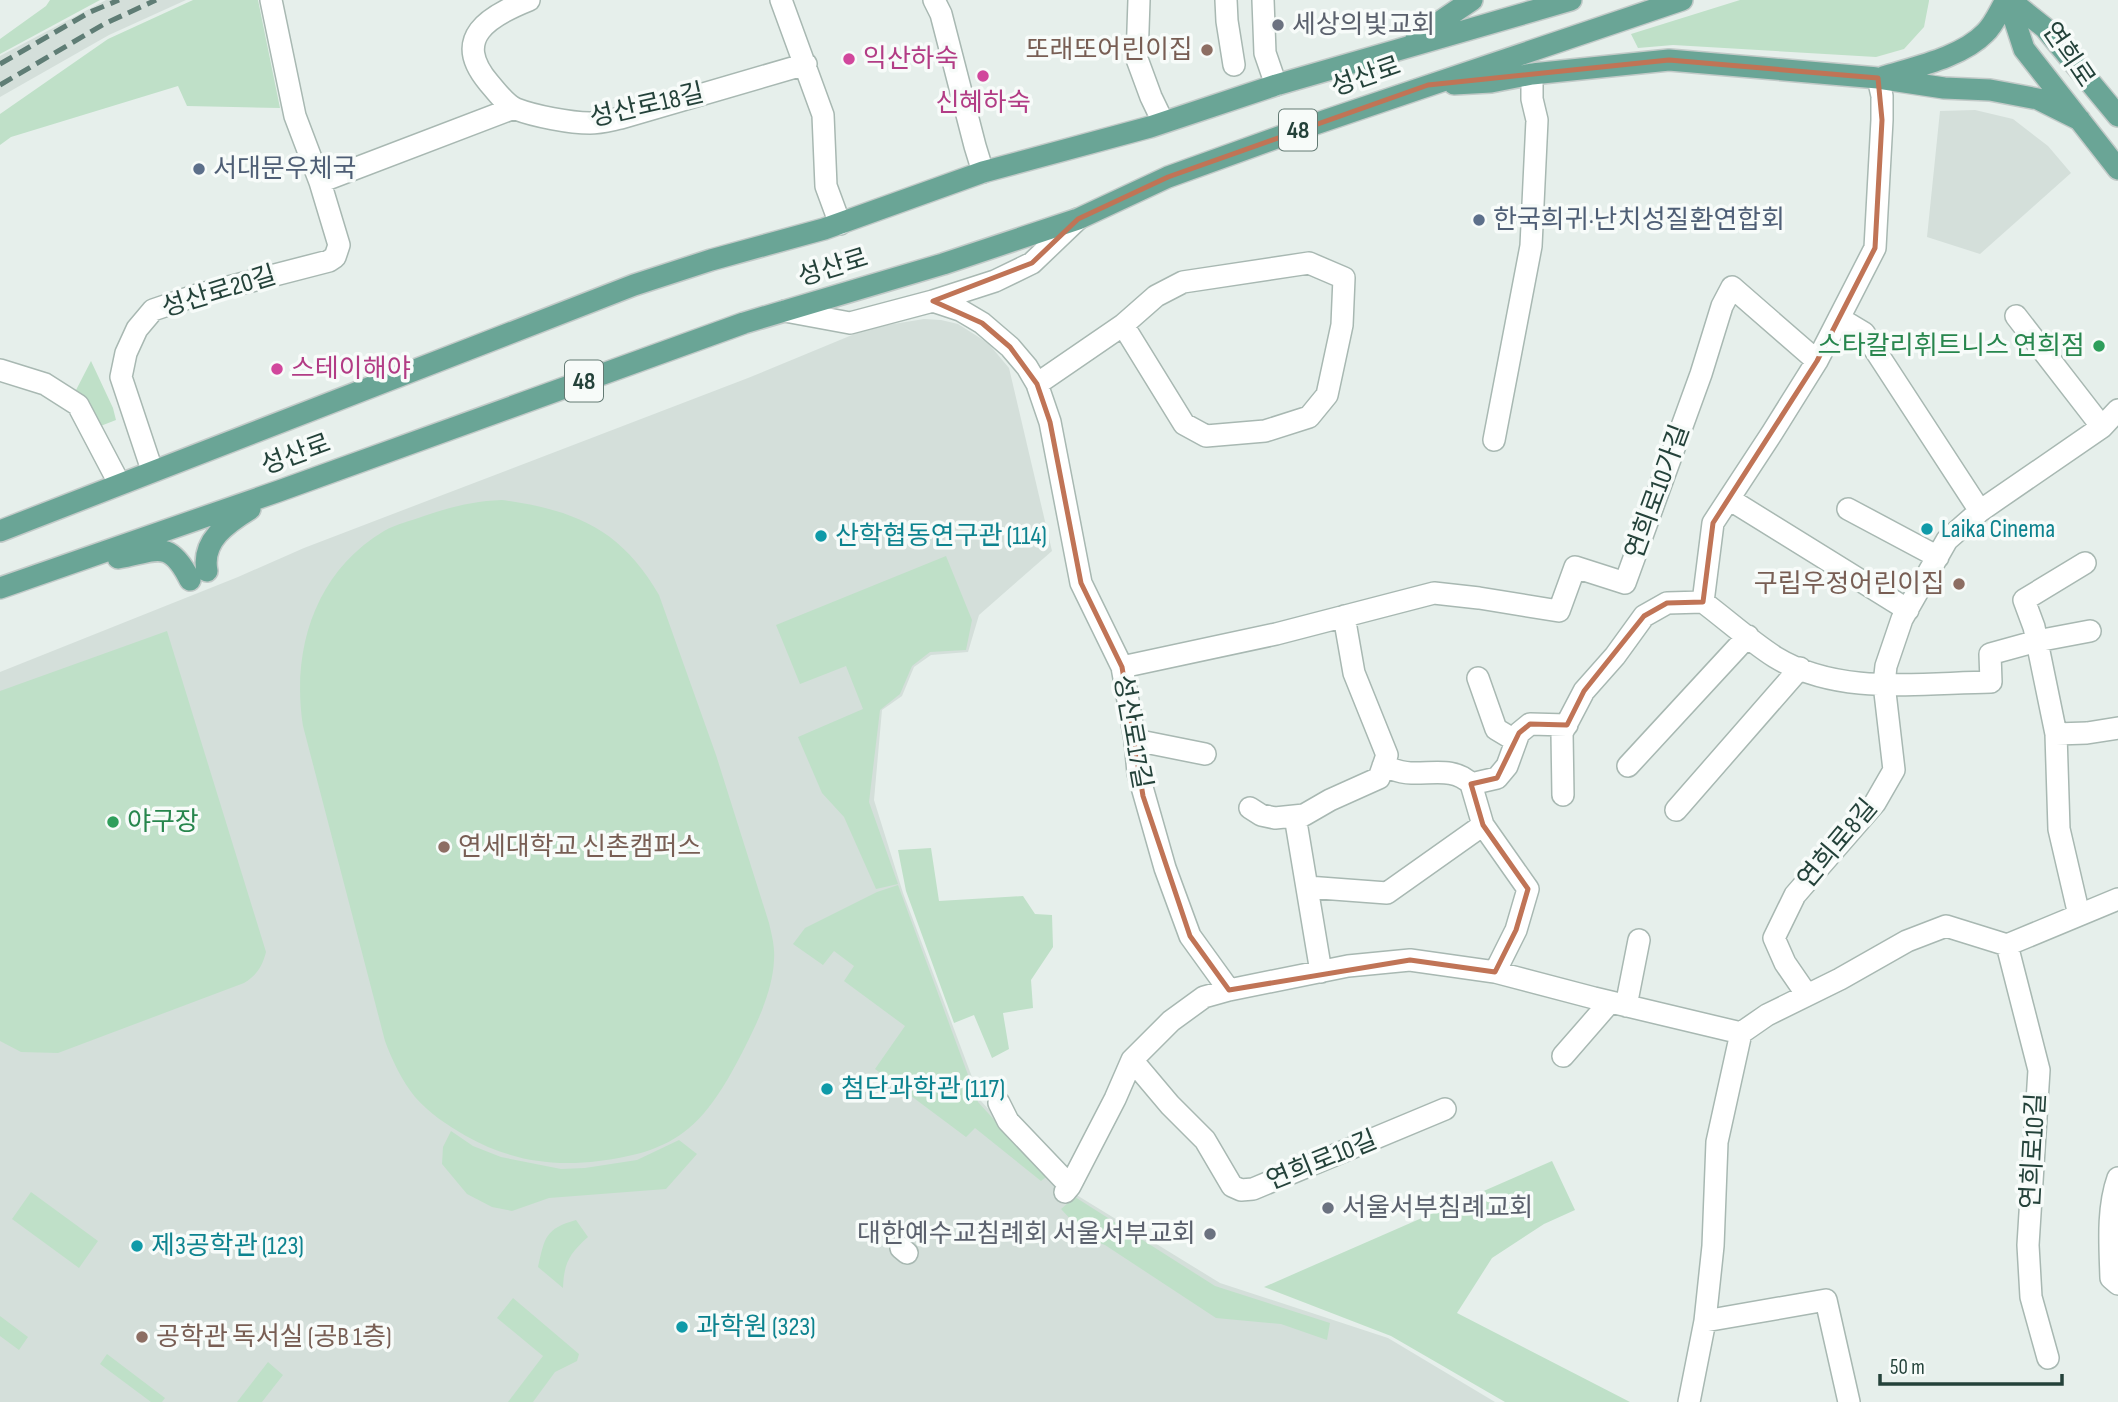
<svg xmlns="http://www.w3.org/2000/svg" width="2118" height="1402" viewBox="0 0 2118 1402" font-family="'Sofia Sans Condensed','Noto Sans KR',sans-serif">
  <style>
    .built { fill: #d4dfda }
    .green { fill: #bfe0c8 }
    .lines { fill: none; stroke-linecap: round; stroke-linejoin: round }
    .minor-casing { stroke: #a8b8b2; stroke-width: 24 }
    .major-casing { stroke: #c2cac8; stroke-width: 24 }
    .minor { stroke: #fff; stroke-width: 21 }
    .major { stroke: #6aa596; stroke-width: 21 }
    .rail { stroke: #5f7d75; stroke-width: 5; stroke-dasharray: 14 7; stroke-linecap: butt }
    .marked { fill: none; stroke: #c07456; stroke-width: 5; stroke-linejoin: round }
    .worship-dot { fill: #6b7280; stroke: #f7fbf9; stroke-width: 2.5 }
    .education-dot { fill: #8d6e63; stroke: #f7fbf9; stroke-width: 2.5 }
    .hotel-dot { fill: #d1479c; stroke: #f7fbf9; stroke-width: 2.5 }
    .service-dot { fill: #5c6f8a; stroke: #f7fbf9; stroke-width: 2.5 }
    .leisure-dot { fill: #2e9e5b; stroke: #f7fbf9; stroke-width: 2.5 }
    .culture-dot { fill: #0f9aa8; stroke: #f7fbf9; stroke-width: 2.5 }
    .labels { text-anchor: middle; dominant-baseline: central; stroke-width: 7; stroke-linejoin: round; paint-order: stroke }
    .shield { fill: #f7fbf9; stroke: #637a73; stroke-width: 2 }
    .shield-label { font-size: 24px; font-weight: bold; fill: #24423a }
    .worship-label { font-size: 26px; fill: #5b616d; stroke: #f7fbf9; text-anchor: start }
    .education-label { font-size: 26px; fill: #785e54; stroke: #f7fbf9; text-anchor: end }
    .street-label { font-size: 26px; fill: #24423a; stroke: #f7fbf9 }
    .hotel-label { font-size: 26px; fill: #b23c85; stroke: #f7fbf9; text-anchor: start }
    .service-label { font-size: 26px; fill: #4e5e75; stroke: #f7fbf9; text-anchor: start }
    .leisure-label { font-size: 26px; fill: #27864d; stroke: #f7fbf9; text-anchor: end }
    .culture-label { font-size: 26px; fill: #0d838f; stroke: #f7fbf9; text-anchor: start }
  </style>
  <rect width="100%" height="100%" fill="#e6efeb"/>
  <path class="built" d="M106,0H186L109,35L0,97V56Z
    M1975,110L2013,119L2048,146L2071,173L1980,254L1927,237L1940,111Z
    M924,319L941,320L958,324L988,343L1009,368L1052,551L979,615L968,652L931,655L914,667L902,696L882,710L874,800L903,893L981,1101L1069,1197L1075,1194L1220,1283L1388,1338L1495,1402H0V672L238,577L304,548L748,378L869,328Z"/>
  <path class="green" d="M50,0H100L0,54V39L46,6Z
    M193,0H258L280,108L187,106L178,86L11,137L0,145V114L108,39Z
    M1740,0H1929V1L1924,27L1904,49L1876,57L1673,45L1638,48L1631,34Z
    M91,361L113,408L116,420L98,427L75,392Z
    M502,500C575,510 621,529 659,595L716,755L769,923C772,936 775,947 774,960C773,987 760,1017 748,1041C733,1071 712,1112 684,1132C659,1151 629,1157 599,1161C550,1167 509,1160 466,1136C447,1125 429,1113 415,1097C402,1081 392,1060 385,1041L303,726C291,650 315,572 384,531C396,524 411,521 424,516C450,507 474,501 502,500Z
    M946,556L972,620L966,650L930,652L912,666L900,694L880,710L869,802L898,884L876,889L844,817L822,793L798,737L863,709L846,666L800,684L776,625Z
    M167,631L266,952C262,967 257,975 244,983L58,1053L21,1052L0,1041V691Z
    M931,848L939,901L1023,896L1035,914L1052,915L1053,947L1031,980L1033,1008L1003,1013L1009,1049L992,1058L974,1015L954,1023L906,891L898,850Z
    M898,885L978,1102L1046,1177L1041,1181L975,1128L966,1137L875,1069L905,1026L844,981L854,966L834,951L823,965L793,944L805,928L877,892Z
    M451,1131L473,1146L501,1157L561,1169L585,1168L637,1160L679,1140L697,1154L666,1189L549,1198L512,1211L492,1207L467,1194L442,1164L443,1147Z
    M1552,1161L1575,1210L1544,1224L1492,1258L1457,1313L1630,1402H1505L1391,1336L1264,1287Z
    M31,1192L98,1241L79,1268L12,1219Z
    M1075,1197L1215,1286L1330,1323L1327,1340L1281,1324L1216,1318L1105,1245L1089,1239L1061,1209Z
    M576,1220L588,1237C569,1254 564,1263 563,1288L538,1267C545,1237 545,1229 576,1220Z
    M513,1298L579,1354L577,1361L555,1372L533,1402H508L543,1356L497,1318Z
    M0,1316L28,1337L19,1350L0,1336Z
    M107,1354L165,1398L162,1402H151L100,1364Z
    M268,1362L283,1375L262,1402H237Z"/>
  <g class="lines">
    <defs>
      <path id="minor" d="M529,0C489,16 451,38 489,83C496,91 506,105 516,109C534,116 570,123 590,123C600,123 611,120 621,118L806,64
        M781,0L823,115L826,186L840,224
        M934,0L941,14L975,146L983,172
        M1139,0L1137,59L1151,97L1163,122
        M1226,0L1227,21L1234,65
        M1263,0L1265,53L1276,85
        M320,182L514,108
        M933,301L960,310L982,323L1010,347L1027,367L1037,384L1050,422L1081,583L1122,667L1135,740L1138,773L1165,868L1190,936L1229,990
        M785,311L850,323L933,301L995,281L1032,263L1078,219
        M2016,316L2102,427
        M1839,318L1864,333L1980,511
        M0,370L45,384L78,405L119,483
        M1037,384L1123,325L1156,296L1183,282L1309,263L1344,278L1342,325L1327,395L1309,417L1265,431L1206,436L1184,424L1123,325
        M1494,440L1531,246L1537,120L1532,99V74
        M152,470L121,377L126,353L137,329L153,310L197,295L329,261L335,257L339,245L320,182L295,116L271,0
        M1729,499L1908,610
        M1848,509L1938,557
        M1703,602L1713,523L1772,433L1817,361L1875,248L1882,120V96L1878,78
        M1703,602C1727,620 1750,641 1775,657C1839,696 1920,683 1991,682L1990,654L2037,641L2090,631
        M1122,667L1276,634L1434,593L1479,598L1559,611L1575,567L1625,583L1701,374L1722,306L1732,287L1817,361
        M1478,678L1496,729L1516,741
        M2056,734L2087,733L2118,728
        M1135,740L1205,754
        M1383,766C1392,769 1401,773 1411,773C1432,774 1455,767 1471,784
        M1628,766L1748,636
        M1471,784L1483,825L1528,889L1516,930L1495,972
        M1471,784L1497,778L1507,766L1519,733L1530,724L1567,725
        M1563,795L1562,733L1584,691L1615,656L1644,616L1667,603L1703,602
        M1250,808L1261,815L1275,818L1304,815L1330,800L1379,778L1387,755L1354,673L1344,616
        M1676,810L1800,668
        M1295,816L1321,972
        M1307,887L1387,893L1483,825
        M2079,915L2059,829L2056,734L2034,627L2024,600L2085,563
        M2007,945L2039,1070L2028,1245L2031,1297L2048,1358
        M1807,995L1785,963L1774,938L1795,895L1875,803L1894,770L1884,684L1886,666L1902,619L1947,540L1980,511L2102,427L2118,410
        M1626,1006L1639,940
        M1563,1056L1610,1002
        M1132,1060L1170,1105L1205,1140L1232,1186L1241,1190L1253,1189L1445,1109
        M999,1103L1008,1121L1070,1186
        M2118,1178C2107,1209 2110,1245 2111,1278L2118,1284
        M1065,1192L1070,1186L1115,1099L1132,1060L1171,1021L1204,997L1229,990L1348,966L1410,960L1495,972L1594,998L1741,1033L1767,1015L1840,979L1907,941L1946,926L2007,945L2118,899
        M901,1248L907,1253
        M1705,1321L1826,1300L1849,1402
        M1689,1402L1705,1321L1713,1246L1717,1142L1741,1033"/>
      <path id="major" d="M2008,0L2024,49L2118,169
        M2010,0L2045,28L2118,116
        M1416,38L1472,0
        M1883,77C1915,67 1962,57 1985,33C1994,25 2000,10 2006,0
        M1454,84L1491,82L1532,74L1669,60L1878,78L1944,88L1990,90L2038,99L2080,120
        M0,531L634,285L711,260L824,229L983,172L1150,127L1276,85L1571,0
        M118,558C157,551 169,538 190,580
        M207,571C201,541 227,523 250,509
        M0,588L279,491L744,323L943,264L1078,219L1168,177L1315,124L1682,0"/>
    </defs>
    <use href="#minor" class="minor-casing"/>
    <use href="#major" class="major-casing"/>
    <use href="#minor" class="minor"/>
    <use href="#major" class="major"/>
    <path class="rail" d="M0,64L90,12L119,0
      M0,85L104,24L156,0"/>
  </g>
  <path class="marked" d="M1669,60L1878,78L1882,120L1875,248L1817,361L1713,523L1703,602L1667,603L1644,616L1584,691L1567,725L1530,724L1519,733L1497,778L1471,784L1483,825L1528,889L1516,930L1495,972L1410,960L1229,990L1190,936L1143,796L1122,667L1081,583L1050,422L1037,384L1010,347L982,323L933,301L1032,263L1078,219L1168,177L1428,85Z"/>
  <g class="worship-dot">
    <circle cx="1278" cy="25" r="7"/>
    <circle cx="1328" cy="1208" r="7"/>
    <circle cx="1210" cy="1234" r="7"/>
  </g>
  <g class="education-dot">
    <circle cx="1207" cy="50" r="7"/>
    <circle cx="1959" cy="584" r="7"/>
    <circle cx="444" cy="847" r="7"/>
    <circle cx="142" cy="1337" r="7"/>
  </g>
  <g class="hotel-dot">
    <circle cx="849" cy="59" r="7"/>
    <circle cx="983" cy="76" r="7"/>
    <circle cx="277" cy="369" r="7"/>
  </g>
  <g class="service-dot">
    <circle cx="199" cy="169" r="7"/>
    <circle cx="1479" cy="220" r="7"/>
  </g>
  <g class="leisure-dot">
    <circle cx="2099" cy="346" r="7"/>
    <circle cx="113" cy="822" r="7"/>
  </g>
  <g class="culture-dot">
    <circle cx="1927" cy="529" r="7"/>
    <circle cx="821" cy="536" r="7"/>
    <circle cx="827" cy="1089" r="7"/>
    <circle cx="137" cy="1246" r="7"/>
    <circle cx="682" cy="1327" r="7"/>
  </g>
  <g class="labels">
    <g class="shield">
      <rect x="1279" y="109.5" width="38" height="41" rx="5"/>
      <rect x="565" y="360.5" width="38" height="41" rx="5"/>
    </g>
    <g class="shield-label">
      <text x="1298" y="130">48</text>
      <text x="584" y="381">48</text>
    </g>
    <g class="worship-label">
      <text x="1292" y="25">세상의빛교회</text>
      <text x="1342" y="1208">서울서부침례교회</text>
      <text x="1196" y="1234" text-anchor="end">대한예수교침례회 서울서부교회</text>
    </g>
    <g class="education-label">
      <text x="1193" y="50">또래또어린이집</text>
      <text x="1945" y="584">구립우정어린이집</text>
      <text x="458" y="847" text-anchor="start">연세대학교 신촌캠퍼스</text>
      <text x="156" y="1337" text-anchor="start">공학관 독서실 (공B 1층)</text>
    </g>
    <g class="street-label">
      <text transform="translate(2068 55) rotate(56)">연희로</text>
      <text transform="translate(1366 77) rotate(-19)">성산로</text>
      <text transform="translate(647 106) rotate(-13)">성산로18길</text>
      <text transform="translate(833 268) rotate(-17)">성산로</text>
      <text transform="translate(219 292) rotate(-17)">성산로20길</text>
      <text transform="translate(296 455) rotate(-20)">성산로</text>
      <text transform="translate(1658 492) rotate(-70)">연희로10가길</text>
      <text transform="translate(1132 732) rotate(80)">성산로17길</text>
      <text transform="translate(1838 844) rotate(-50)">연희로8길</text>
      <text transform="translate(2034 1151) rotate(-87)">연희로10길</text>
      <text transform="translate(1322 1161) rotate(-22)">연희로10길</text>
    </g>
    <g class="hotel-label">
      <text x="863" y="59">익산하숙</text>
      <text x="983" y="103" text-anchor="middle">신혜하숙</text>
      <text x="291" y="369">스테이해야</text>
    </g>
    <g class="service-label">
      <text x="213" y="169">서대문우체국</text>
      <text x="1493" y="220">한국희귀·난치성질환연합회</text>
    </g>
    <g class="leisure-label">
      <text x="2085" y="346">스타칼리휘트니스 연희점</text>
      <text x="127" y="822" text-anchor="start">야구장</text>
    </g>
    <g class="culture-label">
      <text x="1941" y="529">Laika Cinema</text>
      <text x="835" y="536">산학협동연구관 (114)</text>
      <text x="841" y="1089">첨단과학관 (117)</text>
      <text x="151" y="1246">제3공학관 (123)</text>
      <text x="696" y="1327">과학원 (323)</text>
    </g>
  </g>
  <path d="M1880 1374v10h182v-10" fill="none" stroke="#24423a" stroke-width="3.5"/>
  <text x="1890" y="1374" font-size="21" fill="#24423a" stroke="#f7fbf9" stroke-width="5" paint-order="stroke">50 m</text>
</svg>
